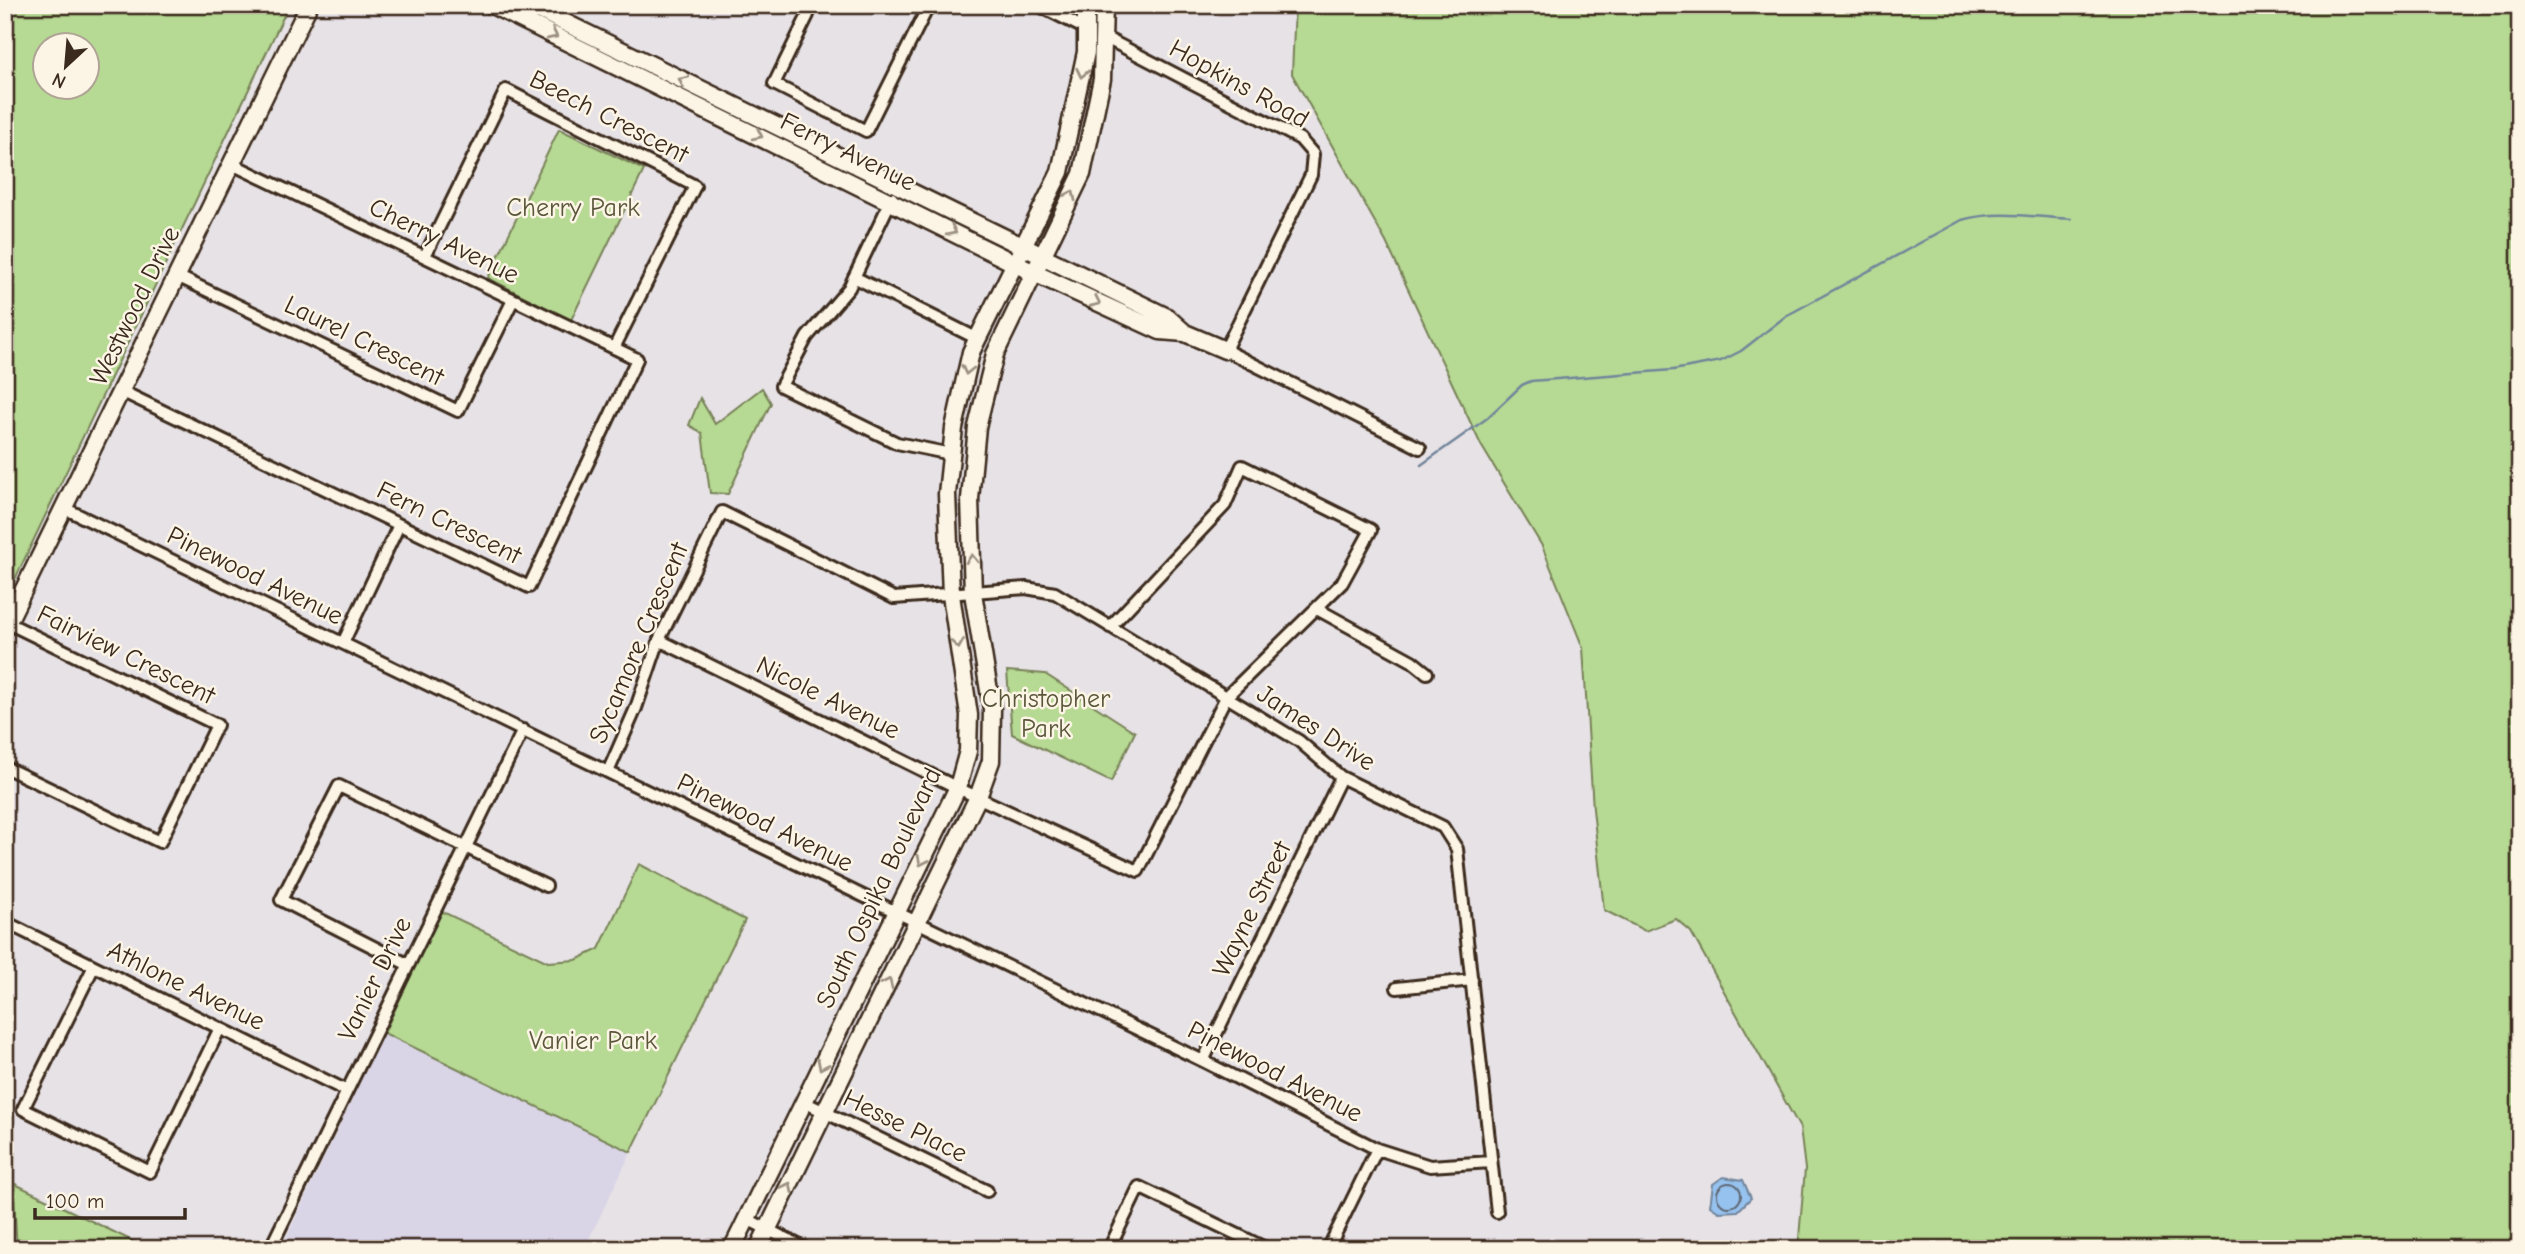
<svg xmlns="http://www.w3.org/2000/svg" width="2525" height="1254" viewBox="0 0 2525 1254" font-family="'Comic Neue',sans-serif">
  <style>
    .built { fill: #d9d4e6 }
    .green { fill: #b6d993; stroke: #788258; stroke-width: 2; fill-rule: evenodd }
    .water { fill: #96c2ef; stroke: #72859b; stroke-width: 2 }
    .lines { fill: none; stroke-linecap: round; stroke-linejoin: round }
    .shore { stroke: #5f6772; stroke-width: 2 }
    .stream { stroke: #72859b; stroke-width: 2.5 }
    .street-casing { stroke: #3b2a1e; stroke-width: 16 }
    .secondary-casing { stroke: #3b2a1e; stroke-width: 21 }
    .street { stroke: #fcf5e5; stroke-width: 10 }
    .secondary { stroke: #fcf5e5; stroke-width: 16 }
    .oneway { stroke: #9c9082 }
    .labels { text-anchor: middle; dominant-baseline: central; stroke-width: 5; stroke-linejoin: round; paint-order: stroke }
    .street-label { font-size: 26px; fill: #3b2a1e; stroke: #fcf5e5 }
    .park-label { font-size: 26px; fill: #5a563b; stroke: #fcf5e5 }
  </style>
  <rect width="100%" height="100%" fill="#e7e2e6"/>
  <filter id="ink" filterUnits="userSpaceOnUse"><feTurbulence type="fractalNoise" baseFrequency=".0143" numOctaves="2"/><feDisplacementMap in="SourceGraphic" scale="14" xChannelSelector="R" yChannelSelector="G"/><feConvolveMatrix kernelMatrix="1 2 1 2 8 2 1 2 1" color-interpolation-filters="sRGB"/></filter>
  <g filter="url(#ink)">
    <path class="built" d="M384,1033L631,1152L584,1249H281Z"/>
    <path class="green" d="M5,5H289L5,600ZM46,46H88V88H46Z
      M1295,5H2520V1249H1798L1805,1169L1800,1128L1691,932L1676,919L1645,931L1604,910L1593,809L1583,648L1542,546L1481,445L1386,242L1292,74Z
      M559,129L644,170L571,320L488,278Z
      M762,388L771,403L728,494L710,493L702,433L689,425L700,398L715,424Z
      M1007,671L1045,674L1135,732L1111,782L1012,734Z
      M639,864L745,920L631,1152L384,1033L441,911L548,962L576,960L599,949Z
      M13,1183L149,1249H17Z"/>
    <path class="water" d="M1723,1177L1743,1180L1751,1198L1738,1211L1719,1212L1710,1206L1713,1184Z"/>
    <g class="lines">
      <path class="shore" d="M1717 1195a12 12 0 1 1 24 0a12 12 0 1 1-24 0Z"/>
      <path class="stream" d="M1421,465L1486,419L1522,385L1531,381L1673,370L1721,361L1741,351L1786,316L1962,220C1997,210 2034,217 2071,219"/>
      <defs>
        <path id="street" d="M1038,5L1086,29
          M808,15L774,84L866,131L929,5
          M1104,37L1300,139L1313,154L1311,175L1225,350L1420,448
          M892,198L849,288L807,337L781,386L897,443L951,454
          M425,256L506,90L695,186L614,348
          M177,276L458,411L513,300
          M854,277L978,339
          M121,391L529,587L637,359L232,164
          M64,508L1203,1061L1377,1149L1430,1166L1491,1162
          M1317,609L1412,661L1427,673
          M659,640L964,791L1138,871L1226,697L1342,583L1371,530L1242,466L1225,505L1110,627
          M343,643L399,525
          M5,767L160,842L217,725L8,623
          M608,772L636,708L659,640L722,512L894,598L1026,588L1055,593L1299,741L1341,777L1443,827L1457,849L1497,1212
          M5,922L347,1091
          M407,964L281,900L339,786L546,886
          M94,966L23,1109L150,1172L220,1028
          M1397,988L1472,980
          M1203,1061L1341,777
          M804,1102L987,1191
          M747,1219L806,1249
          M270,1249L523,730
          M1109,1249L1139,1187L1267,1249
          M1328,1249L1377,1149"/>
        <path id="secondary" d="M492,5L1034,273L1160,331L1185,333
          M529,5L1167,317L1185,333L1225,350
          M5,628L309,5
          M732,1249L958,787L968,751L969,715L951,595L947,494L954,428L971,352L1060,172L1086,52V5
          M758,1249L978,797L991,761L992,709L973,593L970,499L977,427L995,354L1082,174L1102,79L1104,5"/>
      </defs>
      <use href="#street" class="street-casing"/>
      <use href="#secondary" class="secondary-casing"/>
      <use href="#street" class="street"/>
      <use href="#secondary" class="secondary"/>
    </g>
    <defs><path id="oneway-chevron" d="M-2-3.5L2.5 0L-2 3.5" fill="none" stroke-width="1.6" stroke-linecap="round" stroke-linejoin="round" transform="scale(1.75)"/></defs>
    <g class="oneway">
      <use href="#oneway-chevron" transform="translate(553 35) rotate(26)"/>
      <use href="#oneway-chevron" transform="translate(1082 73) rotate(102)"/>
      <use href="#oneway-chevron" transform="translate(683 81) rotate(-154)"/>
      <use href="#oneway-chevron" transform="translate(758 135) rotate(26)"/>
      <use href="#oneway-chevron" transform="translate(1071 195) rotate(-65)"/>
      <use href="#oneway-chevron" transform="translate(952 231) rotate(27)"/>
      <use href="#oneway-chevron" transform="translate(1096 302) rotate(25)"/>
      <use href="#oneway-chevron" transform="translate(967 370) rotate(103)"/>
      <use href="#oneway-chevron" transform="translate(972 559) rotate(-92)"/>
      <use href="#oneway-chevron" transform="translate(958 644) rotate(81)"/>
      <use href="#oneway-chevron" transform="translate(922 861) rotate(116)"/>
      <use href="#oneway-chevron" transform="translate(888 983) rotate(-64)"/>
      <use href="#oneway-chevron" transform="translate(822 1065) rotate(116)"/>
      <use href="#oneway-chevron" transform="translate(788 1187) rotate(-64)"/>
    </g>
  </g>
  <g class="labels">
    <g class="street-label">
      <text transform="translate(1239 84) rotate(29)">Hopkins Road</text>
      <text transform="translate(609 117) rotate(27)">Beech Crescent</text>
      <text transform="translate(848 152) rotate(26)">Ferry Avenue</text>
      <text transform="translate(444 241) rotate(26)">Cherry Avenue</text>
      <text transform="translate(135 306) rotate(-64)">Westwood Drive</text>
      <text transform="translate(364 341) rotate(26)">Laurel Crescent</text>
      <text transform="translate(449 523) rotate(26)">Fern Crescent</text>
      <text transform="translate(255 576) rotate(26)">Pinewood Avenue</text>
      <text transform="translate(639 643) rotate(-67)">Sycamore Crescent</text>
      <text transform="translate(126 655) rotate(26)">Fairview Crescent</text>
      <text transform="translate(828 698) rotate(26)">Nicole Avenue</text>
      <text transform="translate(1316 728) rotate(33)">James Drive</text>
      <text transform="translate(765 823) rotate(26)">Pinewood Avenue</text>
      <text transform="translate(879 888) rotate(-65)">South Ospika Boulevard</text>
      <text transform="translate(1252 909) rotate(-64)">Wayne Street</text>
      <text transform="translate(375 979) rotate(-64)">Vanier Drive</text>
      <text transform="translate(186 986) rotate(26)">Athlone Avenue</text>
      <text transform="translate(1275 1072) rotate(27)">Pinewood Avenue</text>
      <text transform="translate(905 1126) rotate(26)">Hesse Place</text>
    </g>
    <g class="park-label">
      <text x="573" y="208">Cherry Park</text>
      <text x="1046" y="699">Christopher<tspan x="1046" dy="30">Park</tspan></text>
      <text x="593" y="1041">Vanier Park</text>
    </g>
  </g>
  <rect width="2525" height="1254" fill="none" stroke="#fcf5e5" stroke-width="28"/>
  <rect x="14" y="14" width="2497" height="1226" fill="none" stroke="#3b2a1e" stroke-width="2.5" filter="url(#ink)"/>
  <g transform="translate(66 66) rotate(206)"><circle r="33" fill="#fcf5e5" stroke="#afa495" stroke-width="2"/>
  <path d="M0-5L12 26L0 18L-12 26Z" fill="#3b2a1e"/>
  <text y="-10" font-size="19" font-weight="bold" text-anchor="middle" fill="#3b2a1e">N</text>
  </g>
  <path d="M35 1208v10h150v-10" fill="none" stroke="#3b2a1e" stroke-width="3.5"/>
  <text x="46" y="1208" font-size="21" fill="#3b2a1e" stroke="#fcf5e5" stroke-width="5" paint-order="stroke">100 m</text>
</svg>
